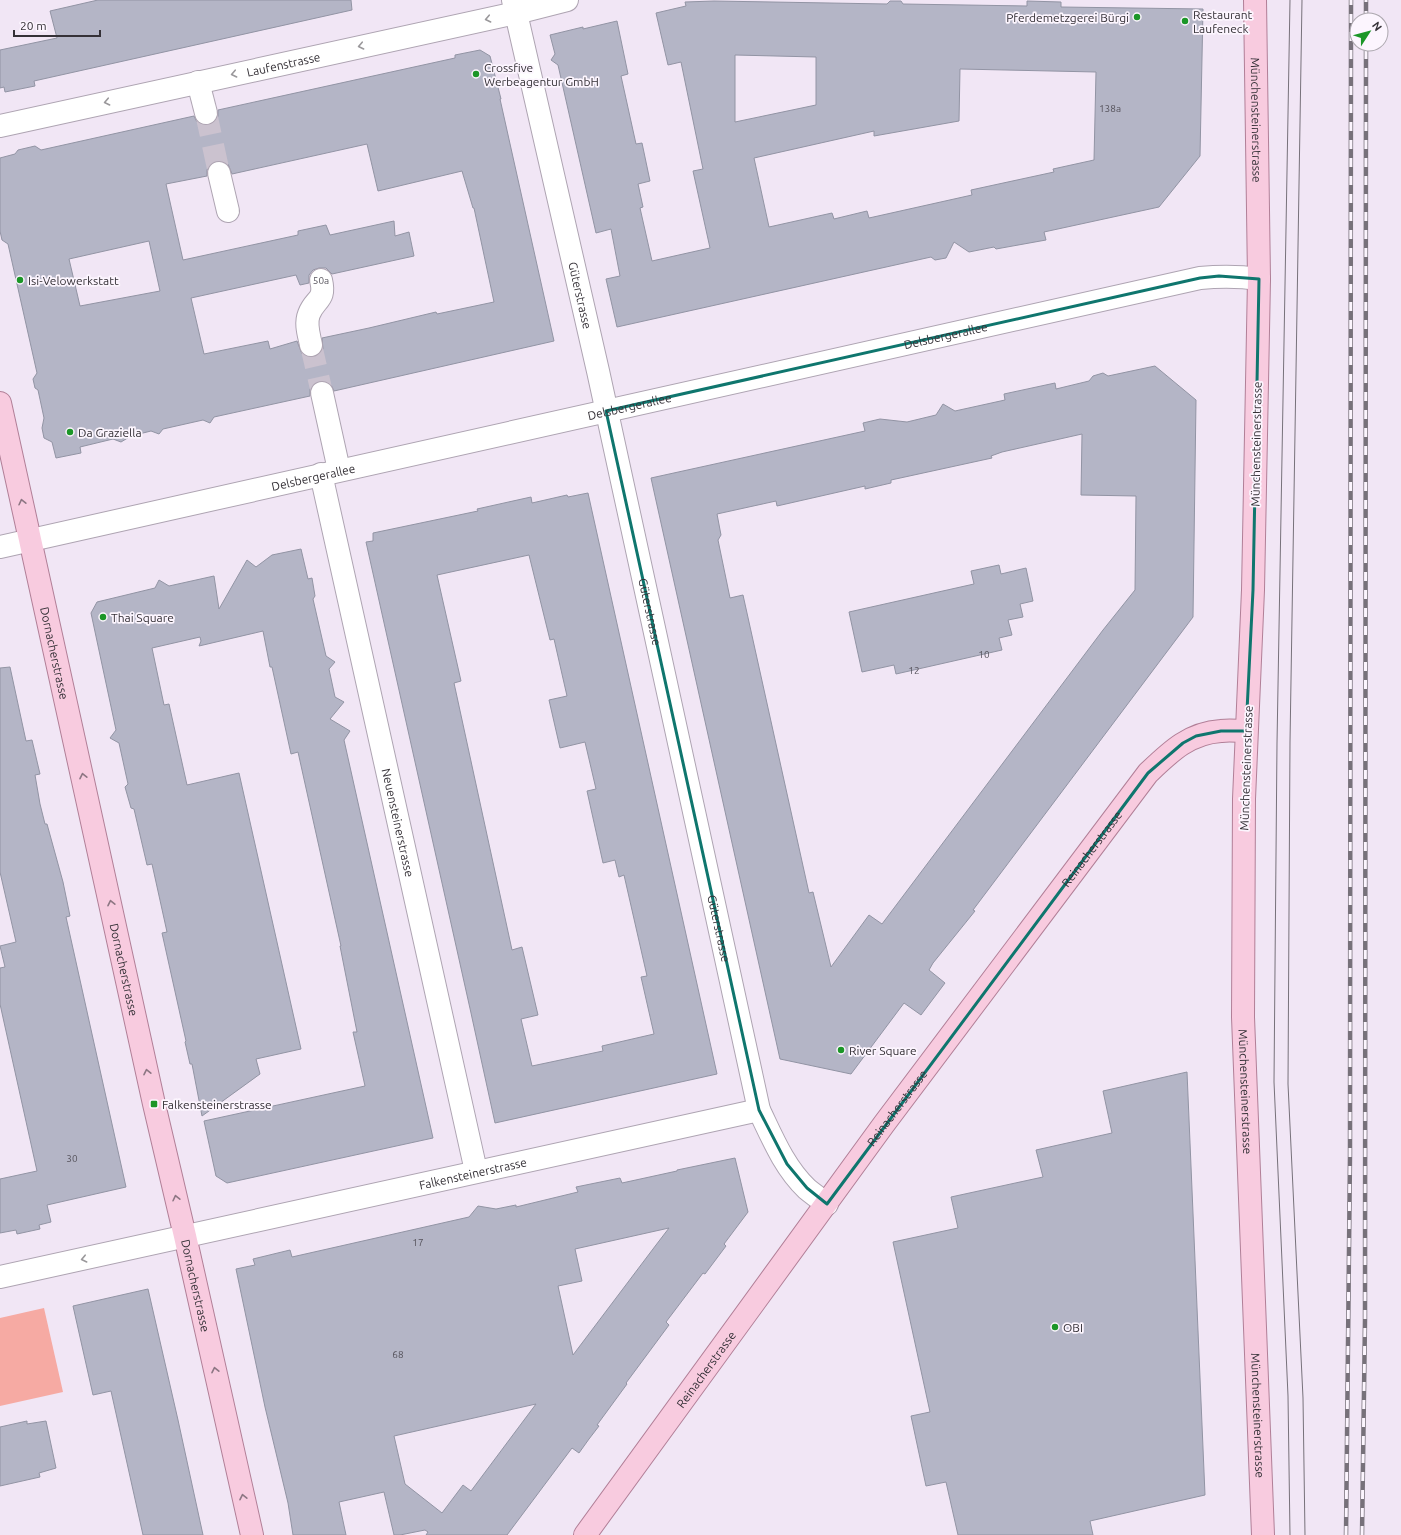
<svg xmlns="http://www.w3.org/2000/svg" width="1401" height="1535" viewBox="0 0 1401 1535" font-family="Ubuntu,sans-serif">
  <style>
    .green { fill: #f6aaa3 }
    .building { fill: #b4b5c6; stroke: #9294a4; fill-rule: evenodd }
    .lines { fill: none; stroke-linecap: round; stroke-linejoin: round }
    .minor-tunnel { stroke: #cbc2cf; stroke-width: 22; stroke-dasharray: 22 11; stroke-linecap: butt }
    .minor-casing { stroke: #aea4b2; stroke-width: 24 }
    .major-casing { stroke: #b17f97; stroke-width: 24 }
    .minor { stroke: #fff; stroke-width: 22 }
    .major { stroke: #f8cbdf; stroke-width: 22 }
    .tram { stroke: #77717a; stroke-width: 1 }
    .rail-casing { stroke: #77717a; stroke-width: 4.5 }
    .rail { stroke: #fcf5fe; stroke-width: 3; stroke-dasharray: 9; stroke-linecap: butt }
    .oneway { stroke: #9a989b }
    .oneway2 { stroke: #8d7683 }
    .marked { fill: none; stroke: #0f766e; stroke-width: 3; stroke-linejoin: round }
    .poi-dot { fill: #1b9627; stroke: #fcf5fe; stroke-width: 1.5 }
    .labels { text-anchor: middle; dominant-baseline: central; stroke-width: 3.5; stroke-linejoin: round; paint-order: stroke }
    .number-label { font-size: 10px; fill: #55525b }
    .poi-label { font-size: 12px; fill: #353137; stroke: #fcf5fe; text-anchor: start }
    .street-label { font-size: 12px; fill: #353137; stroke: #fcf5fe }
  </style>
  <rect width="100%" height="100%" fill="#f1e6f5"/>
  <path class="green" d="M44,1308L63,1392L0,1406V1318Z"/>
  <path class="building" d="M98,0H351L352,10L34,81L35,86L5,92L4,87L0,88V50L57,38L50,11Z
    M714,1L887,4L890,1H901L903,4L1027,6V1L1061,2V7L1203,9L1200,156L1159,207L1044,232L1046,240L996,249L994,247L969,252L954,242L946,258L935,260L931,257L617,327L606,279L620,276L611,229L596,233L558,65L551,60L555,54L550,35L583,27V29L617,21L628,74L621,76L636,144L642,143L650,181L638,184L643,207L640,208L652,261L710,248L693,171L703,169L681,62L668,65L656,13L686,6L685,2ZM735,55L816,57V105L735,122ZM960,69L1096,72L1094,160L1053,169L1054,172L971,190L972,195L869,218L867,211L834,219L832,213L769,227L754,158L874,131V136L959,121Z
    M480,50L490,56L501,99H500L554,341L334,391L331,385L326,381H319L314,384L310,389V396L214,417L210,423L203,420L163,429L159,434L151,431L131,436L121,442L113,439L80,447L81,453L56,458L52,442L44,438L42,428L44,418L38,390L35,388L33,379L37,373L8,244L2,240L0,231V158L15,154L18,150L35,146L41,150L194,116L197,122L203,125H209L215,122L218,116V110L455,58V55ZM367,144L378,191L462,171L473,208H474L494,302L437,314L436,312L369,328L322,338L323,349L319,354L313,357H308L302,354L297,341L270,349L268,341L204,354L191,298L296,275L300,285L309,283V275L313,270L319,268H326L332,274L414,256L409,232L395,236L394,221L330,235L326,225L298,231V235L183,260L166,184L207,176V170L210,164L217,161H222L228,164L232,174ZM149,241L160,291L80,306L69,259Z
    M1155,366L1196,400L1193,617L973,910L975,911L933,963L929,970L945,983L921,1015L904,1003L851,1074L780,1059L651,478L865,431L863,423L880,419L907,422L936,415L943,404L955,411L1005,400L1004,394L1055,383L1056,389L1089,381L1093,376L1103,373L1108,376ZM1082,434L1081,495L1136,496L1135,590L1103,630L882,924L869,915L831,967L813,892L809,893L743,595L730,598L718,540L721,535L717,514L776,501L777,506L865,486V489L891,483V480L992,458L991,456L1002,452Z
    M588,493L717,1074L495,1123L471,1013L366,542L373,541V533L478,511L477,509L531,497L532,503L567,495L568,497ZM529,555L550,640L554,639L567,696L549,700L560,748L585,742L596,789L587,791L603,863L615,860L619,877L624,875L647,976L641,977L654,1034L602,1046L603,1051L532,1066L521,1019L538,1015L522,947L512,950L454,683L461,681L437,575Z
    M301,549L308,579L312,578L315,596L313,599L326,656L335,662L329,669L335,697L344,702L330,719L350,731L344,740L433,1138L227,1183L216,1176L204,1121L365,1086L353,1032H357L340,946H341L298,752L291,754L272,667H270L263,631L199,646L201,641L200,637L152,648L164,705L169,704L187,785L239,773L301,1049L256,1059L260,1074L202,1116L192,1064H190L185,1042L186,1041L162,933L167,932L152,864L147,865L134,809L131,808L125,787L128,784L119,743L110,738L116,730L91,613L97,602L155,588L159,580L169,586L214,576L219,609L247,560L256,567L272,555Z
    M999,565L1001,574L1026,568L1033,601L1020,604L1023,617L1008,620L1012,635L999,638L1002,650L896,674L894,665L862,672L849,612L974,584L971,571Z
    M10,667L26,741L32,740L40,774L35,775L40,804L45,824H47L63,882L70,916L66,917L126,1187L47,1205L51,1222L39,1225L40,1229L17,1234L16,1230L0,1233V1179L37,1171L0,1004V968L5,967L0,946L16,942L0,872V668Z
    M1187,1072L1205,1495L1090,1521L1093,1535H958L946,1482L926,1486L911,1416L930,1412L893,1242L958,1228L951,1197L1043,1177L1036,1150L1112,1133L1103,1091Z
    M735,1158L748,1212L724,1244L726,1246L705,1274L703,1273L666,1322L669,1325L626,1383L627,1384L597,1425L599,1426L589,1439L579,1453L572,1448L507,1535H426L428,1532L425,1530L400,1535H394L384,1492L339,1502L346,1535H293L288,1503L265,1407L236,1269L255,1265L253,1259L290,1250L292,1257L469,1217L478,1206L496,1209L516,1205V1207L578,1192L576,1187L620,1178L622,1183L677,1171V1170ZM669,1228L656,1245L573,1355L558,1286L582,1281L575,1249ZM536,1404L471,1491L463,1485L442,1513L405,1484L394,1436Z
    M148,1289L178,1420L203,1535H143L111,1391L93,1395L73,1306Z
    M27,1421V1424L46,1421L56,1468L39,1473L40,1477L0,1486V1427Z"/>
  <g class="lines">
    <path class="minor-tunnel" d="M206,113L219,173
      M311,345L322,393"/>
    <defs>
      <g id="minor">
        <path id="s1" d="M513,0L598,371L759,1110C772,1137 784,1167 807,1189C813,1194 820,1199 827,1204"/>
        <path d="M198,82L206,113"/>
        <path id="s2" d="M0,126L516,13L567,0"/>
        <path d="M219,173L228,211"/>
        <path d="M311,345C309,335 305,324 309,314C315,298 326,301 321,280"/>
        <path d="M322,393L339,470"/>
        <path id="s3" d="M321,474L476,1171"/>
        <path id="s4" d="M0,547L1200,278C1220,276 1239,276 1259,279"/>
        <path id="s5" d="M0,1277L759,1110"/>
      </g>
      <g id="major">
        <path id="s6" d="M1255,0L1259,279L1253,590L1244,799L1243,1017L1263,1535"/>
        <path id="s7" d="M0,403L154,1104L185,1236L252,1535"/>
        <path id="s8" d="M585,1535L884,1124L1148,773C1170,752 1189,733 1221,731C1229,730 1238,731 1246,731"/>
      </g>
    </defs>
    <use href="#minor" class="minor-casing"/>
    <use href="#major" class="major-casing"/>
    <use href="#minor" class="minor"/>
    <use href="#major" class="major"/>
    <path class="tram" d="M1302,0L1290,742L1288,1084L1303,1398L1305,1535
      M1290,1535L1288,1396L1274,1082L1277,743L1290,0"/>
    <defs>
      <path id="rail" d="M1366,20V0
        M1346,1535L1350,1155L1351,0
        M1362,1535L1365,1320L1366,44"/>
    </defs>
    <use href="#rail" class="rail-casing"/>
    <use href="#rail" class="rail"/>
  </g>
  <defs><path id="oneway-chevron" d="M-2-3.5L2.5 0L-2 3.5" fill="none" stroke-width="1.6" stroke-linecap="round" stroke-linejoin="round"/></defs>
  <g class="oneway">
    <use href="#oneway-chevron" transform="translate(488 19) rotate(168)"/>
    <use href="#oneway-chevron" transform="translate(361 46) rotate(168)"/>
    <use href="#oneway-chevron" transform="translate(234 74) rotate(168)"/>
    <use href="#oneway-chevron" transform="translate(107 102) rotate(168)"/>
    <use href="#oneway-chevron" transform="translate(84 1259) rotate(167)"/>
  </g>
  <g class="oneway2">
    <use href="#oneway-chevron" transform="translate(22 502) rotate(-103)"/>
    <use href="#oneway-chevron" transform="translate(83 776) rotate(-102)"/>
    <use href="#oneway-chevron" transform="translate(111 903) rotate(-102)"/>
    <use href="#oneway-chevron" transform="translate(147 1072) rotate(-102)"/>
    <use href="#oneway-chevron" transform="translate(176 1198) rotate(-103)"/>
    <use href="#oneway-chevron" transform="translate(215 1370) rotate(-102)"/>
    <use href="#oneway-chevron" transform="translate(243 1497) rotate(-102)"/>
  </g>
  <path class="marked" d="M1219,276L1259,279L1253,590L1246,731H1221L1196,736L1183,743L1148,773L827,1204L807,1188L787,1164L759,1110L606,411L1200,278Z"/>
  <g class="poi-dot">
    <circle cx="1137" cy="17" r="4"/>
    <circle cx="1185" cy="21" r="4"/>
    <circle cx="476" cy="74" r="4"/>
    <circle cx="20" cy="280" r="4"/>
    <circle cx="70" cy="432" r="4"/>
    <circle cx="103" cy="617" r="4"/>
    <circle cx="841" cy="1050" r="4"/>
    <rect x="150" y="1100" width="8" height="8" rx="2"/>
    <circle cx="1055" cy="1327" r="4"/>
  </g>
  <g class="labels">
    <g class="number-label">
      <text x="1110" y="108">138a</text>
      <text x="321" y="280">50a</text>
      <text x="984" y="654">10</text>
      <text x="914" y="670">12</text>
      <text x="72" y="1158">30</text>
      <text x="418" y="1242">17</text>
      <text x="398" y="1354">68</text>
    </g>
    <g class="poi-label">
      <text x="1193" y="14">Restaurant<tspan x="1193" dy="14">Laufeneck</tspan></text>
      <text x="1129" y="17" text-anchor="end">Pferdemetzgerei Bürgi</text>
      <text x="484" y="67">Crossfive<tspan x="484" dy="14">Werbeagentur GmbH</tspan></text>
      <text x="28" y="280">Isi-Velowerkstatt</text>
      <text x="78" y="432">Da Graziella</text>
      <text x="111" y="617">Thai Square</text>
      <text x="849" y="1050">River Square</text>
      <text x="162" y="1104">Falkensteinerstrasse</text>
      <text x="1063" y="1327">OBI</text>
    </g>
    <g class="street-label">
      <text stroke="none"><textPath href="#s2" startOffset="290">Laufenstrasse</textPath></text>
      <text stroke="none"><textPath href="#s6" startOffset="120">Münchensteinerstrasse</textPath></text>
      <text stroke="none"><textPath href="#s1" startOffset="303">Güterstrasse</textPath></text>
      <text stroke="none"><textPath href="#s4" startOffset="969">Delsbergerallee</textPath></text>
      <text stroke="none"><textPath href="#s4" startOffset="645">Delsbergerallee</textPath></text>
      <text transform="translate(1256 444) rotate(-89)">Münchensteinerstrasse</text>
      <text stroke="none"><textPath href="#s4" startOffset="321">Delsbergerallee</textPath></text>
      <text stroke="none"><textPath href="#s1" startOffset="627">Güterstrasse</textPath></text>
      <text stroke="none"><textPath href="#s7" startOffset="256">Dornacherstrasse</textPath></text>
      <text transform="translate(1246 768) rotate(-88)">Münchensteinerstrasse</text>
      <text stroke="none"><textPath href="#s3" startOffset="357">Neuensteinerstrasse</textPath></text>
      <text stroke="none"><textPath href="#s8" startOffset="853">Reinacherstrasse</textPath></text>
      <text stroke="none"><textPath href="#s1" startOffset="951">Güterstrasse</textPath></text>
      <text stroke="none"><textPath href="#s7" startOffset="580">Dornacherstrasse</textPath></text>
      <text stroke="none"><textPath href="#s6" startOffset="1092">Münchensteinerstrasse</textPath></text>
      <text stroke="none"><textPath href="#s8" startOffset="529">Reinacherstrasse</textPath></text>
      <text stroke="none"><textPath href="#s5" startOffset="484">Falkensteinerstrasse</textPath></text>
      <text stroke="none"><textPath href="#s7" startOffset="904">Dornacherstrasse</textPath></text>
      <text stroke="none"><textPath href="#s8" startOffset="205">Reinacherstrasse</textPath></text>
      <text stroke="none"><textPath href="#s6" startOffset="1416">Münchensteinerstrasse</textPath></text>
    </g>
  </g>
  <g transform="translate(1369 32) rotate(54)"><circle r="19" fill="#fcf5fe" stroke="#aca7ae"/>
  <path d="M0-3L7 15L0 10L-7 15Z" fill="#1b9627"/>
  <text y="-6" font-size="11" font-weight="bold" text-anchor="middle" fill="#353137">N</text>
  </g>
  <path d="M14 30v6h86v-6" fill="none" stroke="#353137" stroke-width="2"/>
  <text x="20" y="30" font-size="12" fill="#353137" stroke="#fcf5fe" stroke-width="3" paint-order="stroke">20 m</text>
</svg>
